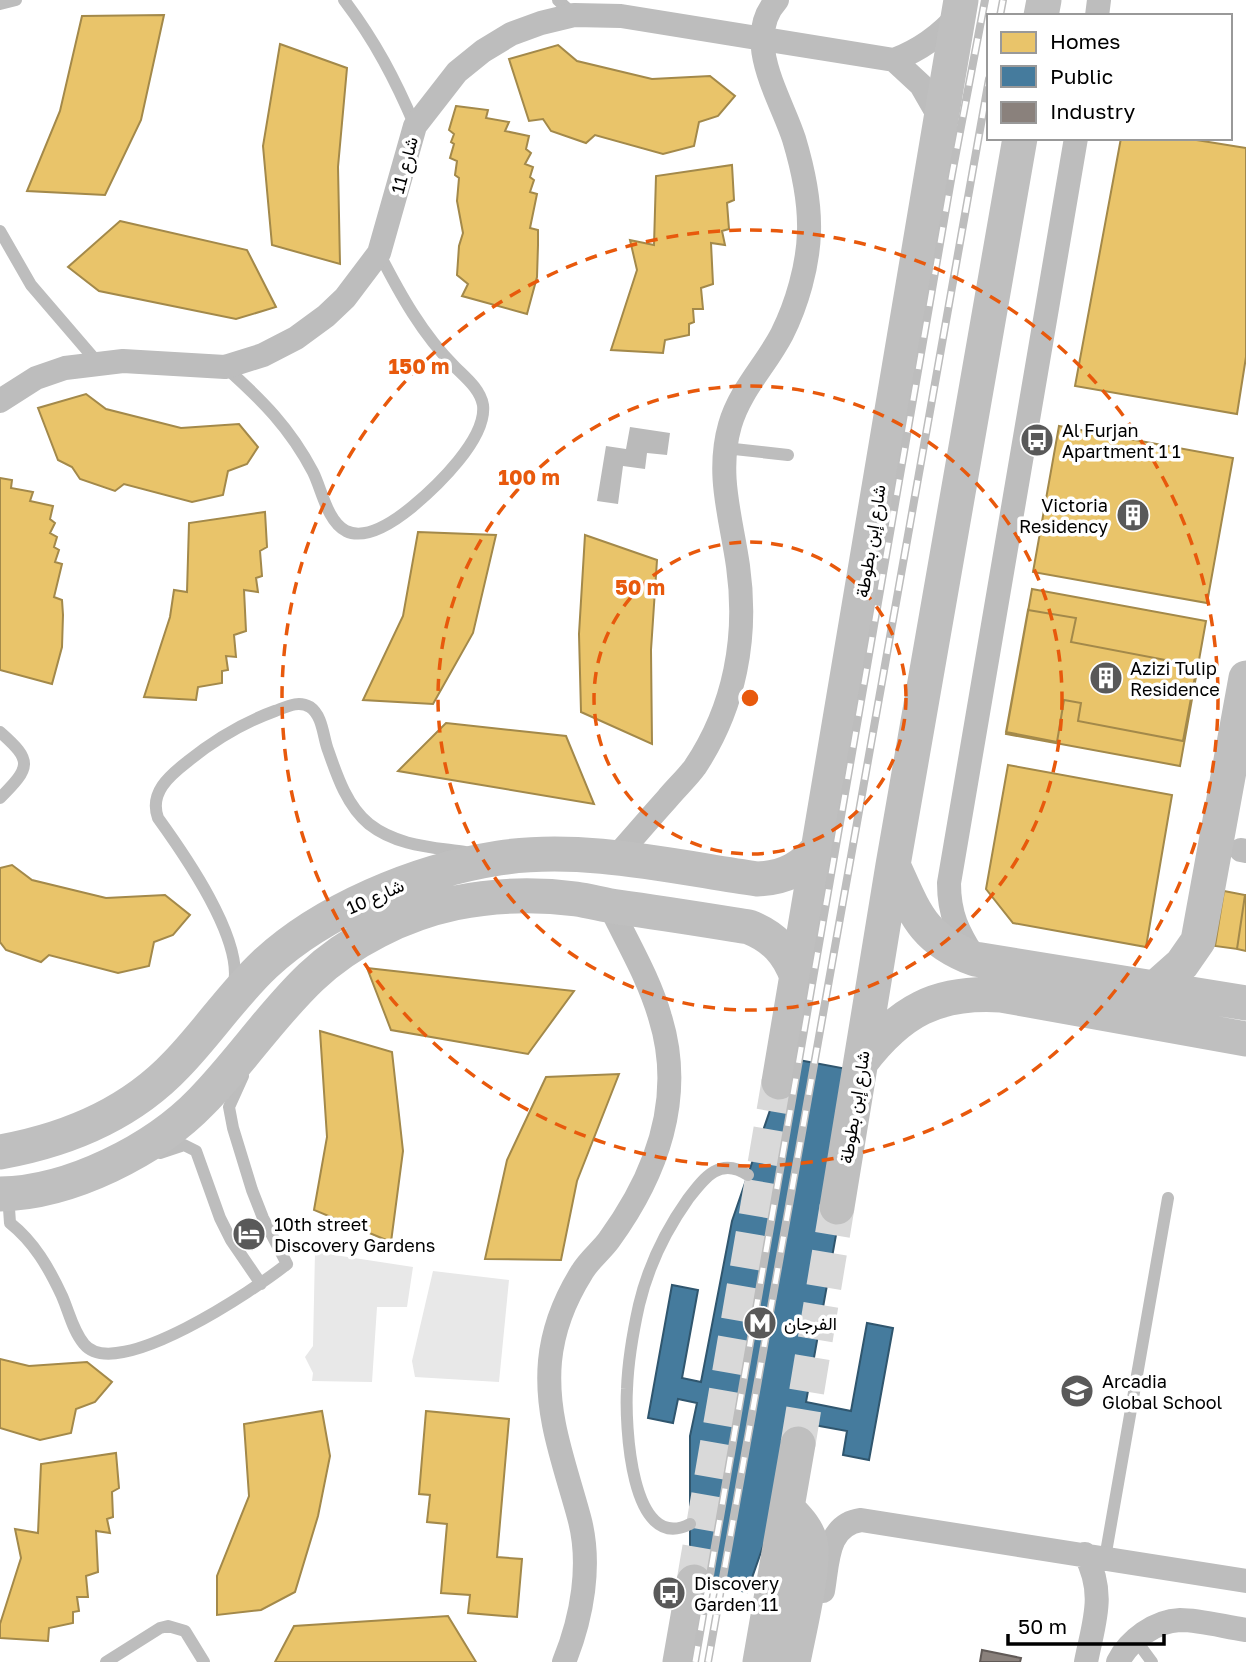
<svg xmlns="http://www.w3.org/2000/svg" width="1246" height="1662" viewBox="0 0 1246 1662" font-family="'Golos Text',Vazirmatn,sans-serif">
  <style>
    .green { fill: #e8e8e8 }
    .water { fill: #bababa }
    .homes { fill: #e9c46a; stroke: #a3894a; stroke-width: 2 }
    .public { fill: #457b9d; stroke: #30566e; stroke-width: 2 }
    .industry { fill: #8a817c; stroke: #615a57; stroke-width: 2 }
    .lines { fill: none; stroke-linecap: round; stroke-linejoin: round }
    .secondary-tunnel { stroke: #d9d9d9; stroke-width: 35; stroke-dasharray: 35 18; stroke-linecap: butt }
    .lane { stroke: #bdbdbd; stroke-width: 12 }
    .street { stroke: #bdbdbd; stroke-width: 24 }
    .secondary { stroke: #bfbfbf; stroke-width: 35 }
    .rail-casing { stroke: #bdbdbd; stroke-width: 8 }
    .rail { stroke: #fff; stroke-width: 5; stroke-dasharray: 16; stroke-linecap: butt }
    .ring { fill: none; stroke: #e8590c; stroke-width: 3.5; stroke-dasharray: 12 9 }
    .labels { text-anchor: middle; dominant-baseline: central; stroke-width: 7; stroke-linejoin: round; paint-order: stroke }
    .street-label { font-size: 18px; fill: #000; stroke: #fff }
    .poi-label { font-size: 18px; fill: #000; stroke: #fff; text-anchor: start }
    .centre { fill: #e8590c; stroke: #fff; stroke-width: 3.5 }
    .ring-label { font-size: 21px; text-anchor: middle; font-weight: bold; fill: #e8590c; stroke: #fff; stroke-width: 7; stroke-linejoin: round; paint-order: stroke }
  </style>
  <rect width="100%" height="100%" fill="#fff"/>
  <path class="green" d="M315,1252L413,1267L407,1307H377L372,1382L312,1381L313,1373L305,1357L313,1346Z
    M433,1271L509,1280L499,1382L415,1377L412,1361Z"/>
  <path class="water" d="M630,427L670,433L667,455L647,453L645,469L623,466L618,504L597,501L606,446L626,449Z"/>
  <path class="homes" d="M164,15L141,120L105,195L27,191L60,111L82,16Z
    M280,44L347,68L338,167L340,264L272,245L263,146Z
    M558,45L577,61L652,79L710,76L735,96L718,116L699,122L694,146L663,154L595,135L586,143L551,131L543,119L529,121L509,59Z
    M456,106L488,110L486,118L509,122L505,131L529,136L526,149L531,153L525,164L533,167L530,177L534,180L530,192L537,194L530,228L538,230V245L537,277L527,314L462,296L468,284L457,275L459,246L463,233L457,201L459,178L455,175L457,161L450,158L454,144L451,142L454,134L449,130Z
    M1121,138H1184L1246,148V357L1237,414L1075,386Z
    M732,165L734,200L727,203L729,229L722,231L725,245L711,243L713,284L701,288L703,309H693L694,322L689,324V335L665,340L663,353L611,350L637,270L630,240L654,245L656,176Z
    M120,221L247,250L276,307L236,319L99,291L68,267Z
    M86,394L106,409L181,428L239,424L258,447L247,464L228,471L223,495L192,502L124,484L115,491L80,479L72,467L58,460L38,408Z
    M1059,426L1233,458L1207,603L1033,572Z
    M0,478L12,480L11,488L33,492L30,501L53,506L50,519L55,523L50,533L57,537L54,547L59,550L55,562L62,564L54,597L62,600L63,615L62,647L52,684L0,670Z
    M265,512L267,547L260,551L262,576L256,578L258,592L244,590L246,631L234,635L236,657L226,656L228,670L222,671V683L198,687L196,700L144,697L170,617L174,590L187,592L189,523Z
    M418,532L496,535L473,633L433,704L363,700L403,616Z
    M585,535L657,560L651,650L652,744L581,712L579,634Z
    M1032,589L1206,621L1180,766L1006,734Z
    M1028,610L1076,618L1071,642L1197,666L1183,741L1078,721L1081,703L1064,700L1057,742L1006,732Z
    M446,723L566,736L594,804L398,771Z
    M1008,765L1172,795L1146,947L1013,923L986,889Z
    M12,865L32,880L106,898L165,895L190,915L173,935L154,942L149,966L118,973L49,955L41,962L6,950L0,942V868Z
    M1224,891L1245,895L1237,949L1215,946Z
    M1245,895H1246V951L1237,949Z
    M367,968L574,991L528,1054L391,1030Z
    M320,1031L392,1052L403,1151L391,1242L314,1210L327,1137Z
    M619,1074L577,1181L561,1260L485,1259L507,1160L546,1077Z
    M0,1359L29,1366L87,1362L112,1382L95,1402L76,1409L71,1433L40,1440L0,1428Z
    M322,1411L330,1456L318,1516L295,1592L261,1610L217,1615V1576L249,1496L244,1424Z
    M426,1411L509,1419L497,1557L522,1559L517,1617L468,1613L470,1595L441,1593L447,1524L427,1522L430,1495L419,1494Z
    M116,1453L119,1488L112,1492L113,1517L107,1519L110,1533L96,1531L98,1572L86,1576L88,1597H77L79,1611L73,1612V1623L49,1628L48,1641L0,1638V1624L21,1558L15,1529L38,1533L41,1464Z
    M448,1616L476,1662H275L294,1626Z"/>
  <path class="public" d="M788,1058L847,1069L836,1235L806,1402L851,1411L867,1323L893,1328L869,1460L843,1455L847,1431L803,1423L800,1441L747,1592L690,1581V1436L697,1403L678,1399L673,1423L648,1418L672,1285L698,1290L682,1378L701,1382L732,1221Z"/>
  <path class="industry" d="M982,1650L1021,1658L1020,1662H980Z"/>
  <g class="lines">
    <path class="secondary-tunnel" d="M798,1444L837,1207
      M694,1582L779,1082"/>
    <path class="lane" d="M344,0C375,41 395,79 415,126
      M558,0L574,15
      M0,4L16,0
      M0,231L31,285L98,363
      M225,367C262,400 290,428 313,472C322,490 327,521 346,531C367,541 396,520 412,507C436,487 487,439 483,405C480,389 466,378 455,367C422,334 400,294 379,253
      M725,448L788,455
      M0,732C33,761 31,767 0,798
      M234,984C243,938 184,854 158,818C149,793 169,776 187,762C214,740 242,723 275,711C286,707 298,700 310,707C323,716 323,737 328,750C337,776 347,806 369,824C397,846 432,847 465,852
      M160,1153L184,1145L196,1151L220,1218L231,1240L261,1284
      M8,1194L10,1223C34,1242 49,1268 62,1296C69,1312 73,1331 84,1344C116,1384 257,1288 287,1264L263,1218L252,1190L233,1128L229,1107L243,1076
      M690,1524C630,1555 625,1422 627,1389C628,1361 633,1332 639,1305C648,1267 666,1230 688,1199C704,1178 720,1156 748,1175
      M1105,1558L1168,1198
      M1135,1639L1152,1662
      M106,1662L160,1628L168,1626L185,1631L204,1662"/>
    <path class="street" d="M1097,16L1099,0
      M894,60C920,50 940,36 958,15
      M0,401L36,378L65,368L123,361L225,367L263,355L296,338L326,316L345,298L379,253L415,126L457,72L483,51L511,34L541,23L574,15L621,16L894,60L921,85L940,118
      M1241,850L1246,851
      M615,858C632,839 649,819 667,799C676,788 687,778 695,767C735,707 748,637 738,566C731,517 716,474 730,425C740,390 766,365 782,334C797,304 808,266 809,232C810,200 803,169 794,139C781,98 741,39 777,0
      M975,959C958,932 949,915 949,883L1076,138
      M1085,1554C1106,1594 1094,1621 1086,1662
      M823,1591C828,1563 826,1525 861,1520L1246,1581
      M564,1662C582,1618 592,1564 579,1517C565,1465 545,1416 550,1361C553,1330 565,1299 582,1272C589,1260 601,1251 609,1240C657,1174 685,1097 660,1017C649,978 627,942 610,906
      M1118,1662C1129,1640 1155,1621 1180,1620C1201,1620 1225,1627 1246,1630"/>
    <path class="secondary" d="M1041,16L1044,0
      M893,865C915,913 922,939 975,959L1246,1003
      M1155,988L1182,964L1198,941L1246,678
      M861,1062C900,1011 937,991 1001,995L1246,1039
      M779,1082L961,0
      M0,1152C67,1140 129,1115 177,1064C208,1032 232,995 265,964C295,936 334,913 372,896C412,878 455,865 499,858C583,845 674,867 757,879C785,878 804,868 821,845
      M0,1194C70,1193 155,1150 202,1101C241,1061 271,1015 311,977C349,941 403,914 455,903C494,895 537,894 576,899C590,901 604,905 618,907C662,913 705,920 749,927C774,937 788,952 797,977
      M837,1207L893,865L1020,138
      M788,1509C797,1519 806,1527 810,1541C816,1563 798,1635 793,1662
      M680,1662L694,1582
      M760,1662L798,1444"/>
    <defs>
      <path id="rail" d="M1000,16L1003,0
        M695,1662L952,174L985,0
        M708,1662L989,79"/>
    </defs>
    <use href="#rail" class="rail-casing"/>
    <use href="#rail" class="rail"/>
  </g>
  <g class="ring">
    <circle cx="750" cy="698" r="156"/>
    <circle cx="750" cy="698" r="312"/>
    <circle cx="750" cy="698" r="468"/>
  </g>
  <defs>
    <symbol id="bus-disc" viewBox="-11 -11 22 22"><circle r="9.5" fill="#595959" stroke="#fff"/><path d="M-5-6H5V4H4V6H2V4H-2V6H-4V4H-5ZM-3.5-4V0h7V-4ZM-3.5 1.2v1.5H-2V1.2ZM2 1.2v1.5H3.5V1.2Z" fill="#fff"/></symbol>
    <symbol id="building-disc" viewBox="-11 -11 22 22"><circle r="9.5" fill="#595959" stroke="#fff"/><path d="M-4-6H4V6H1V3H-1V6H-4ZM-2.5-4.3h1.7v1.8h-1.7ZM.8-4.3h1.7v1.8H.8ZM-2.5-1h1.7V.8h-1.7ZM.8-1h1.7V.8H.8Z" fill="#fff"/></symbol>
    <symbol id="hotel-disc" viewBox="-11 -11 22 22"><circle r="9.5" fill="#595959" stroke="#fff"/><path d="M-6-4.5h1.5V1H6V5H4.5V3h-9V5H-6ZM-4 0a1.8 1.8 0 1 1 3.6 0ZM.5 0V-2.5h3Q6-2.5 6 0Z" fill="#fff"/></symbol>
    <symbol id="metro-disc" viewBox="-11 -11 22 22"><circle r="9.5" fill="#595959" stroke="#fff"/><path d="M-5.5 5V-5H-3L0 0L3-5H5.5V5H3V-.5L0 4L-3-.5V5Z" fill="#fff"/></symbol>
    <symbol id="school-disc" viewBox="-11 -11 22 22"><circle r="9.5" fill="#595959" stroke="#fff"/><path d="M0-5L7-2L0 1L-7-2ZM-4 1L0 2.5L4 1V4Q0 6-4 4Z" fill="#fff"/></symbol>
  </defs>
  <g fill-rule="evenodd">
    <use href="#bus-disc" x="1018" y="421" width="38" height="38"/>
    <use href="#building-disc" x="1114" y="496" width="38" height="38"/>
    <use href="#building-disc" x="1087" y="659" width="38" height="38"/>
    <use href="#hotel-disc" x="230" y="1215" width="38" height="38"/>
    <use href="#metro-disc" x="741" y="1304" width="38" height="38"/>
    <use href="#school-disc" x="1058" y="1372" width="38" height="38"/>
    <use href="#bus-disc" x="650" y="1574" width="38" height="38"/>
  </g>
  <g class="labels">
    <g class="street-label">
      <text transform="translate(404 165) rotate(-75)">شارع 11</text>
      <text transform="translate(870 541) rotate(-81)">شارع إبن بطوطة</text>
      <text transform="translate(375 896) rotate(-24)">شارع 10</text>
      <text transform="translate(854 1107) rotate(-81)">شارع إبن بطوطة</text>
    </g>
    <g class="poi-label">
      <text x="1062" y="430">Al Furjan<tspan x="1062" dy="21">Apartment 1 1</tspan></text>
      <text x="1108" y="505" text-anchor="end">Victoria<tspan x="1108" dy="21">Residency</tspan></text>
      <text x="1130" y="668">Azizi Tulip<tspan x="1130" dy="21">Residence</tspan></text>
      <text x="274" y="1224">10th street<tspan x="274" dy="21">Discovery Gardens</tspan></text>
      <text x="784" y="1323">الفرجان</text>
      <text x="1102" y="1381">Arcadia<tspan x="1102" dy="21">Global School</tspan></text>
      <text x="694" y="1583">Discovery<tspan x="694" dy="21">Garden 11</tspan></text>
    </g>
  </g>
  <circle cx="750" cy="698" r="10" class="centre"/>
  <g class="ring-label">
    <text x="419" y="374">150 m</text>
    <text x="529" y="485">100 m</text>
    <text x="640" y="595">50 m</text>
  </g>
  <rect x="987" y="14" width="245" height="126" fill="#ffffff" stroke="#999999" stroke-width="2"/>
  <rect x="1001" y="32" width="35" height="21" fill="#e9c46a" stroke="#999999" stroke-width="2"/>
  <text x="1050" y="49" font-size="21" fill="#000000">Homes</text>
  <rect x="1001" y="66" width="35" height="21" fill="#457b9d" stroke="#999999" stroke-width="2"/>
  <text x="1050" y="84" font-size="21" fill="#000000">Public</text>
  <rect x="1001" y="102" width="35" height="21" fill="#8a817c" stroke="#999999" stroke-width="2"/>
  <text x="1050" y="119" font-size="21" fill="#000000">Industry</text>
  <path d="M1008 1634v10h156v-10" fill="none" stroke="#000000" stroke-width="3.5"/>
  <text x="1018" y="1634" font-size="21" fill="#000000" stroke="#ffffff" stroke-width="5" paint-order="stroke">50 m</text>
</svg>
